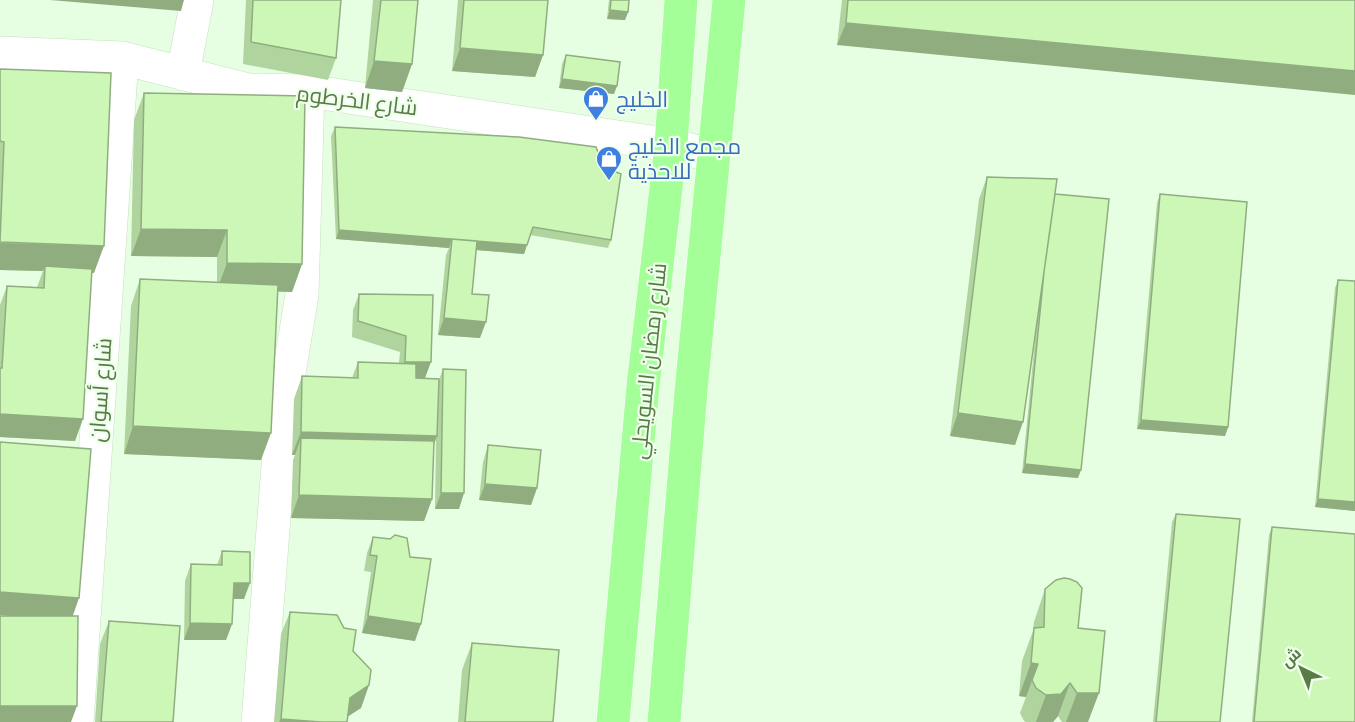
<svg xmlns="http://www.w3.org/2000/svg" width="1355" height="722" viewBox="0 0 1355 722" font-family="'PT Sans Narrow',Cairo,sans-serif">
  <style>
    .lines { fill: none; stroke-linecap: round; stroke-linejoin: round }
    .street-casing { stroke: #c5e2ba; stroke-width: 34 }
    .primary-casing { stroke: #fff; stroke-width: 34 }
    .street { stroke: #fff; stroke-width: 33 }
    .primary { stroke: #a5ff99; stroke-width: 33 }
    .wall { fill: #b0d49d }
    .shaded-wall { fill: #90ad80 }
    .building { fill: #cdf7b7; stroke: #90ad80; stroke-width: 1.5 }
    .labels { text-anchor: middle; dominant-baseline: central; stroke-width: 4.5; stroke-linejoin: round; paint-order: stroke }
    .shop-label { font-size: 22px; fill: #366cbe; stroke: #eeffeb; text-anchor: start }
    .street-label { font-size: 22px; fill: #5a7a46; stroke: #eeffeb }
  </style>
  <rect width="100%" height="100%" fill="#e6ffe3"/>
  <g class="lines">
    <defs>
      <path id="street" d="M0,53L122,58L248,90L308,91L671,145L713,156
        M183,74L197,0
        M77,722L122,58
        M258,722L282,415L302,295L308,91"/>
      <path id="primary" d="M613,722L643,386L671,145L681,0
        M664,722L691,391L729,0"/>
    </defs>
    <use href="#street" class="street-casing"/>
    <use href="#primary" class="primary-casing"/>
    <use href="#street" class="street"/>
    <use href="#primary" class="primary"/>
  </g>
  <path class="wall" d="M246,0H341L336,58L328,80L243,64Z
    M373,0H418L412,64L402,92L365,88Z
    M458,0H548L543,55L535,77L452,71Z
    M609,0H629L628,12L625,20L607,19Z
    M842,0H1355L837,45Z
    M566,55L614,94L559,88L562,64Z
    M0,69L94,273H92L75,441L0,437V305L7,286L37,287L43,271L0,270Z
    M144,93L302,264L292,292L278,291L261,460L124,454L131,306L140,279L217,282V257L131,256L134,120Z
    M335,127L611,240L608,248L530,235L524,254L476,250L472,294L480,338L438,335L446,255L449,248L336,239L331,136Z
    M987,177L1055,194L1078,478L1022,473L1036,330L1015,445L950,436L979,199Z
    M1160,194L1228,427L1225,436L1137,429L1157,203Z
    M1338,280L1355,281V511L1315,507L1335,288Z
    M359,294L433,295L425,378L439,380L443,369L459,509H435L436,438L434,445L432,499L424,521L291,518L293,460L295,455H292L294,399L302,376L352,378L358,362L399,363L400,352L352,337L353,310Z
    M488,445L537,488L531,505L479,500L483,462Z
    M1176,514L1220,722H1153L1172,522Z
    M1272,527L1355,722H1252L1269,535Z
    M373,537L390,539L415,641L362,633L371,572L364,571L367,553Z
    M222,551L244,599H233L232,624L226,640H184L185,581L191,564L217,565Z
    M1045,589L1078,628L1088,722H1062L1058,716L1053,722H1026L1024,721L1020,713L1026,697L1019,696L1022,661L1033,631L1034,622Z
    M290,612L353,651L369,685L361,708L348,716L347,722H274L281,634Z
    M109,621L173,722H95L100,644Z
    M472,643L553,722H458L462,670Z"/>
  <path class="shaded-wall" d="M50,0H184L181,11Z
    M610,10L628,12L625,20L607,19Z
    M846,23L1355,71V95L837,45Z
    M460,48L543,55L535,77L452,71Z
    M374,61L412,64L402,92L365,88Z
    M562,79L617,86L614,94L559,88Z
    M141,229L227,230L217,257L131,256Z
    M339,230L452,239L449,248L336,239Z
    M452,239L527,245L524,254L451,248Z
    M0,243L104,246L94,273L45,271V266L43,271L0,270Z
    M227,263L302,264L292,292L217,290Z
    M444,318L486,322L480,338L438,335Z
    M405,362H431L425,378H399Z
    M958,413L1023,422L1015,445L950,436Z
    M0,414L83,419L75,441L0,437Z
    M1141,420L1228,427L1225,436L1137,429Z
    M133,426L271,433L261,460L124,454Z
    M301,432L437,436L429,458L301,438L295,455H292Z
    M1025,464L1081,470L1078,478L1022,473Z
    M485,484L537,488L531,505L479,500Z
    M441,493H464L459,509H435Z
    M299,495L432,499L424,521L291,518Z
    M1318,499L1355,502V511L1315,507Z
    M234,583H250L244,599H228Z
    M0,592L79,598L71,621L0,615Z
    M368,616L421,624L415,641L362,633Z
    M190,623L232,624L226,640H184Z
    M1031,663L1038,664L1026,697L1019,696Z
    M1070,683L1058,716L1053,722H1036L1046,695Z
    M369,685L361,708L341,721L350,698Z
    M1077,693H1099L1088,722H1066Z
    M0,706H77L71,722H0Z
    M281,719L321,722H279Z"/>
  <path class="building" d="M253,0H341L336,58L251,42Z
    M381,0H418L412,64L374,61Z
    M464,0H548L543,55L460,48Z
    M611,0H629L628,12L610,10Z
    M848,0H1355V71L846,23Z
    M566,55L620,62L617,86L562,79Z
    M0,69L111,73L104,246L0,242L4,142L0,141Z
    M144,93L305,96L302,264L227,263V230L141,229Z
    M335,127L519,137L596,147L604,167L621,174L611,240L533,227L527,245L339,230Z
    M987,177L1057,179L1023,422L958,413Z
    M1055,194L1109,199L1081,470L1025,464L1044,272Z
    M1160,194L1247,202L1228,427L1141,420Z
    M452,239L477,241L472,294L489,295L486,322L444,318Z
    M45,266L92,269L83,419L0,414V368H2L7,286L44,288Z
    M140,279L278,285L271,433L133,426Z
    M1338,280L1355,281V502L1318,499Z
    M359,294L433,295L431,362H405L406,336L358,321Z
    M358,362L416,364V378L439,379L437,436L301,432L302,376L358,378Z
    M443,369L466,370L464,493H441Z
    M301,438L434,441L432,499L299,495Z
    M0,442L91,449L79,598L0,592Z
    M488,445L541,450L537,488L485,484Z
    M1176,514L1240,519L1220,722H1156Z
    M1272,527L1355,534V722H1254Z
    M395,535L407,538L410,557L431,559L421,624L368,616L377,556L370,555L373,537L390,539Z
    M222,551L250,552V583H234L232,624L190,623L191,564L222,565Z
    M1064,578L1070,579L1077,582L1082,588L1078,628L1105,631L1099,693H1077L1070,683L1061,694L1046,695L1036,688L1032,680L1038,664L1031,663L1034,628L1044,627L1045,589L1056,580Z
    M290,612L337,615L344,628L356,630L353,651L371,670L369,685L350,698L347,722H321L281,719Z
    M0,616H78L77,706H0Z
    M109,621L180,626L173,722H101Z
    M472,643L559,650L553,722H465Z"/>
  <defs>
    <symbol id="shop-pin" viewBox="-11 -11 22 30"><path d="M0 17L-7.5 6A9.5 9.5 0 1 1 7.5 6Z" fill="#3f7fe0" stroke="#eeffeb"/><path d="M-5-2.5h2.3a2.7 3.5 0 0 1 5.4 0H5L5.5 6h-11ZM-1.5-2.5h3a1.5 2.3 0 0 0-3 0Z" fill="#fff"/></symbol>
  </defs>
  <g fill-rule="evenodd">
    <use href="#shop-pin" x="581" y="84" width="30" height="40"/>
    <use href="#shop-pin" x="594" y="144" width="30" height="40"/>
  </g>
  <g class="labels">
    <g class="shop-label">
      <text x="616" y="99">الخليج</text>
      <text x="628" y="146">مجمع الخليج<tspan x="628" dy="25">للاحذية</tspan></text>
    </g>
    <g class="street-label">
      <text transform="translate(357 100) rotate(7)">شارع الخرطوم</text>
      <text transform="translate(648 361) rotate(-84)">شارع رمضان السويحلي</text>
      <text transform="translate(100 390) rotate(-86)">شارع أسوان</text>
    </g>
  </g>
  <g transform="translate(1301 668) rotate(317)" stroke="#eeffeb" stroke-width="4.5" paint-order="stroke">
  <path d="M0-4.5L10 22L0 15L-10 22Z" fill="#5a7a46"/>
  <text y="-9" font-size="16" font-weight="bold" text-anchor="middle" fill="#5a7a46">ش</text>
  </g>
</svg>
